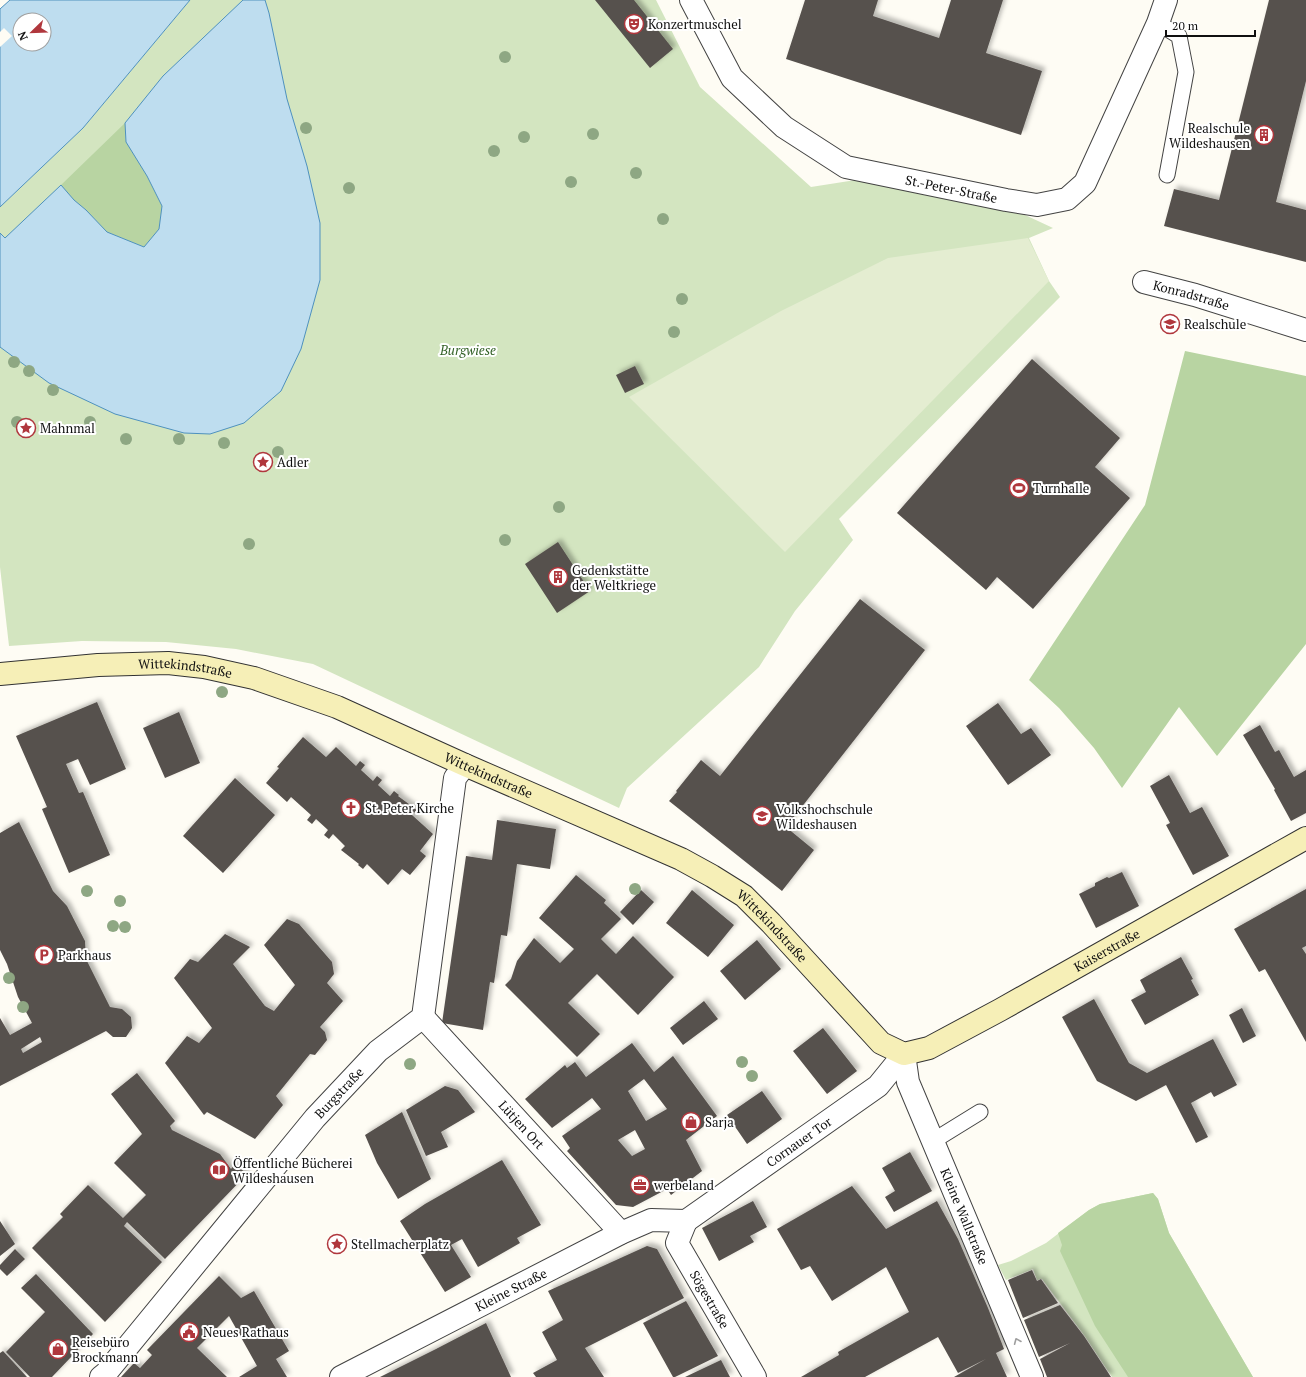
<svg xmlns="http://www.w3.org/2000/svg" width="1306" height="1377" viewBox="0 0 1306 1377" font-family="'PT Serif',serif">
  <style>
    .green { fill: #d3e5c0 }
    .forest { fill: #b8d4a2 }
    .pitch { fill: #e4edd1 }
    .water { fill: #beddef; stroke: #4e91be; fill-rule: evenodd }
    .pier { fill: #fefcf4 }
    .building { fill: #57514d; fill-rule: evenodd; filter: url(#shadow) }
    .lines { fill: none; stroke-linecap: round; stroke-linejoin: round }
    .lane-casing { stroke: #434343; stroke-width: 17 }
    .street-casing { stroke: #434343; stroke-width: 24 }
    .secondary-casing { stroke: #323232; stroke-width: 24 }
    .lane { stroke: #fff; stroke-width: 15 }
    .street { stroke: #fff; stroke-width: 22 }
    .secondary { stroke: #f6efb7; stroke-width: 22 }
    .tree { fill: #8ea783 }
    .oneway { stroke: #9f9f9f }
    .labels { text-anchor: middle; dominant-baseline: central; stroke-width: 4; stroke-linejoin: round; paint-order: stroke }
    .poi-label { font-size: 13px; fill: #101010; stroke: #fff; text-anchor: start }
    .street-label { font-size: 13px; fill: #101010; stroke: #fff }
    .park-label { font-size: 13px; font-style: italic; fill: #336127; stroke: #fff }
  </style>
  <defs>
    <filter id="shadow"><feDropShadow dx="3.5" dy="-3.5" stdDeviation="2" flood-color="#0004"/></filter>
  </defs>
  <rect width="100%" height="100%" fill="#fefcf4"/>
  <path class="green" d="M190,0H656L700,87L811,187L862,179L1006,206L1053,228L1029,238L1049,281L1060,297L839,519L853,540L795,611L759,667L627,788L619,808L313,664L236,649L166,642L82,641L9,646L0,567V207L83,128Z
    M1153,1193L1158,1199L1169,1233L1253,1377H1112L1084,1335L1042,1279L1037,1280L1033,1269L1006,1280L998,1265L1011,1261L1046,1243L1089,1210L1100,1204Z"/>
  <path class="forest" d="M125,123L126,142L147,176L162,206L159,229L144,247L107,232L86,210L74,200L61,185Z
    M1185,351L1306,376V644L1217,756L1179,707L1122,788L1094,748L1059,708L1029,680L1145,505Z
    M1153,1193L1158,1199L1169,1233L1253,1377H1128L1095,1326L1060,1251L1062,1245L1058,1233L1089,1210L1100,1204Z"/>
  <path class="pitch" d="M1028,238L1049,281L785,552L629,397L781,311L888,258Z"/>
  <path class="water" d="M10,0H190L83,128L0,207V9ZM20,20H44V44H20Z
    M243,0H265L269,13L287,99L307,166L320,223V280L301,349L281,391L244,423L210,434L184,433L115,414L49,383L0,347V233L5,238L61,185L74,200L86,210L107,232L144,247L159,229L162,206L147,176L126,142L125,123L163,76Z"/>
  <path class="pier" d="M4,28L12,36L0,47V32Z"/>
  <path class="building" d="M595,0H634L673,49L650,68Z
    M805,0H878L873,16L939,38L951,0H1003L986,53L1042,71L1021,135L786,59Z
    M1269,0H1306V81L1276,202L1306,210V262L1164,226L1174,189L1219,200Z
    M1032,359L1120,438L1095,467L1130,498L1033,609L997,577L986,590L897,513Z
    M635,366L644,384L625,393L616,375Z
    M558,542L590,591L557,613L525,564Z
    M860,599L925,650L786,827L814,850L782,891L669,801L677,792L676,791L701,760L720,776Z
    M97,702L126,769L90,785L78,759L66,764L79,793L83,792L110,855L69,873L42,809L47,807L16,736Z
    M998,703L1021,734L1031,728L1051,755L1008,785L966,726Z
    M179,712L200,763L165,778L143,728Z
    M1260,725L1275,752L1279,750L1294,777L1306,770V813L1291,821L1274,790L1275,789L1243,735Z
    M303,737L326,757L336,747L356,766L360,761L365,765L361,770L373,781L377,776L382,780L378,785L390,796L394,791L399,795L398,796L417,810L412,815L433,834L420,851L426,856L410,875L402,869L388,885L367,864L363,869L358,865L359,864L341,850L345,846L333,834L329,839L324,835L328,830L316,819L312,824L307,820L311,815L291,797L287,802L266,783L279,768L277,767Z
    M1169,775L1190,813L1202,807L1229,856L1193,875L1166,825L1170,823L1150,786Z
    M235,778L275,815L223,873L183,836Z
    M497,820L556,829L550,869L517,864L507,936L501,935L494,983L490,982L483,1030L442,1023L466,856L492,860Z
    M19,822L53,891L67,906L85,941L86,959L110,1007L122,1009L131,1017L132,1028L126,1037H113L106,1031L0,1086V1018L10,1035L32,1023L18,997L7,964L0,950V833ZM40,1037L42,1042L23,1053L21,1049Z
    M1122,872L1139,906L1096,928L1079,894L1095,886V883L1107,877L1109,878Z
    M576,875L606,900L604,903L621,919L601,939L616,954L633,936L674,977L638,1015L597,974L568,1003L600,1034L577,1057L505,985L511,979L517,961L534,938L560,963L574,949L539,918Z
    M1306,889V946L1302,948L1306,954V1042L1265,969L1259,972L1234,929Z
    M641,890L654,902L633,925L620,912Z
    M692,890L734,925L708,957L666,923Z
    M287,919L299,924L332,962L334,974L327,983L343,1001L320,1027L325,1032L327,1040L315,1055L310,1054L276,1096L283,1105L255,1139L207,1112L204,1115L165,1063L187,1036L199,1043L212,1028L174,978L190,959L198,962L225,934L250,947L233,964L265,1006L274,1011L295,985L264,945Z
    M757,940L781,969L745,1000L720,971Z
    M1181,957L1193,979L1191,980L1199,995L1145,1025L1131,1000L1146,992L1140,980Z
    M1094,999L1129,1063L1147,1073L1213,1039L1237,1085L1214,1097L1211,1092L1191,1103L1208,1137L1196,1143L1166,1085L1136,1101L1097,1081L1062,1017Z
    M704,1001L718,1019L683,1045L670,1028Z
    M1242,1008L1256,1036L1243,1043L1229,1015Z
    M823,1028L857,1071L827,1094L793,1051Z
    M632,1043L654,1072L673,1056L717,1116L686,1140L702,1171L671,1195L667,1189L633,1207L616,1205L567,1151L570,1148L562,1136L601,1109L592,1098L552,1128L525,1099L565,1065L567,1068L575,1062L586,1077ZM644,1079L667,1109L646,1121L628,1091ZM635,1130L645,1149L632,1156L618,1140Z
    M137,1073L175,1121L170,1126L172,1130L220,1154L231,1169L235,1164L247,1174L165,1259L127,1222L124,1226L162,1262L105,1322L32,1248L63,1217L60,1214L88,1185L123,1218L146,1195L114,1163L142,1134L111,1094Z
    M445,1086L458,1090L475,1112L441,1132L448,1147L426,1156L406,1110Z
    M762,1091L782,1119L747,1144L727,1115Z
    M402,1112L431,1179L398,1199L377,1163L365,1135Z
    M910,1152L932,1191L894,1212L885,1197L895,1191L882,1168Z
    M502,1160L541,1225L517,1238L520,1243L478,1267L462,1239L451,1245L471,1277L445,1292L400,1221L425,1204Z
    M852,1186L886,1229L937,1201L958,1239L988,1308L1004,1349L996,1353L1007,1377H954L986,1359L958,1373L938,1337L865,1377H801L839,1355L838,1352L909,1312L886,1267L832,1301L810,1266L801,1270L777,1229Z
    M753,1201L767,1227L750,1236L754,1242L719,1261L702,1228Z
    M0,1221L15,1244L0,1256Z
    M647,1246L657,1249L684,1298L585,1348L604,1377H536L533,1373L557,1360L542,1332L563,1320L548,1291Z
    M15,1249L25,1259L7,1276L0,1269V1265Z
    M1032,1270L1037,1281L1041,1279L1058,1303L1023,1318L1008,1280Z
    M36,1274L93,1334L52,1377H30L6,1352L45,1312L21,1288Z
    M219,1276L241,1298L254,1291L289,1351L276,1359L287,1377H239L257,1366L229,1316L197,1348L227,1377H121L134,1363L140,1368L152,1355L147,1350Z
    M686,1301L718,1356L675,1377H673L643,1323Z
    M1060,1305L1084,1336L1111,1377H1047L1040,1359L1070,1343L1039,1357L1024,1320Z
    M486,1323L511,1377H380L436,1349Z
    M3,1351L27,1377H0V1353Z
    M721,1360L730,1377H685Z"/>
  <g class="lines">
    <defs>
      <path id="lane" d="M1158,23L1179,36L1186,72L1167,175
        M933,1141L980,1112"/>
      <g id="street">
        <path id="s1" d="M691,0L732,78L784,127L846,167L1006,200L1037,205L1067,199L1085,183L1158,23L1166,0"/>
        <path id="s2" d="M1144,282L1195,295L1306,330"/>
        <path id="s3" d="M423,1017L621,1233"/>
        <path id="s4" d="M904,1054L908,1082L1032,1377"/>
        <path id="s5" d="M686,1221L878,1086L904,1054"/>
        <path id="s6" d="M686,1221L677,1243L755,1377"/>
        <path id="s7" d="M101,1377L106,1373L315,1118L378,1051L423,1017L455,778L465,765"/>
        <path id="s8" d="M341,1377L621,1233L651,1220L686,1221"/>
      </g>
      <g id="secondary">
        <path id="s9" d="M0,674L98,665L168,663L204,667L254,678L337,707L465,765L681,859L712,876L744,896L771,923L881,1043L904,1054L929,1048L1000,1010L1306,838"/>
      </g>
    </defs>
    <use href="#lane" class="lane-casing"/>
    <use href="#street" class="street-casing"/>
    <use href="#secondary" class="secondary-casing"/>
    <use href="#lane" class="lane"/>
    <use href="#street" class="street"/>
    <use href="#secondary" class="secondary"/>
  </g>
  <g class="tree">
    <circle cx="505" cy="57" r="6"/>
    <circle cx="306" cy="128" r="6"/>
    <circle cx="593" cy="134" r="6"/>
    <circle cx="524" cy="137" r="6"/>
    <circle cx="494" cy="151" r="6"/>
    <circle cx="636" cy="173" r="6"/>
    <circle cx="571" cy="182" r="6"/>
    <circle cx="349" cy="188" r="6"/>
    <circle cx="663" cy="219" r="6"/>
    <circle cx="682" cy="299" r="6"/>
    <circle cx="674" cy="332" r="6"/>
    <circle cx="14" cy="362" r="6"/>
    <circle cx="29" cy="371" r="6"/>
    <circle cx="53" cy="390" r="6"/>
    <circle cx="17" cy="422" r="6"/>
    <circle cx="90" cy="422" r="6"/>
    <circle cx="126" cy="439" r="6"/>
    <circle cx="179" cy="439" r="6"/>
    <circle cx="224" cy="443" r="6"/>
    <circle cx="278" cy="452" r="6"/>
    <circle cx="559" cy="507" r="6"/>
    <circle cx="505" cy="540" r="6"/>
    <circle cx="249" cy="544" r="6"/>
    <circle cx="222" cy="692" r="6"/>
    <circle cx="635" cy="889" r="6"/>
    <circle cx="87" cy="891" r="6"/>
    <circle cx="120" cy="901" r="6"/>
    <circle cx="113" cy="926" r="6"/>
    <circle cx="125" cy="927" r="6"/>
    <circle cx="9" cy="978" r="6"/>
    <circle cx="23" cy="1007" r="6"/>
    <circle cx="742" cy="1062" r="6"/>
    <circle cx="410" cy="1064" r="6"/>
    <circle cx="752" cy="1076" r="6"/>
  </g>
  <defs><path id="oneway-chevron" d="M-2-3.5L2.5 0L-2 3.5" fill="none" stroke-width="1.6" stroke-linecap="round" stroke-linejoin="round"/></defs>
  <use class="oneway" href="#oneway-chevron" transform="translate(1017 1341) rotate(-113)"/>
  <defs>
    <symbol id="theatre-ring" viewBox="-11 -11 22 22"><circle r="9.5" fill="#fff" stroke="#b0373d" stroke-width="1.5"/><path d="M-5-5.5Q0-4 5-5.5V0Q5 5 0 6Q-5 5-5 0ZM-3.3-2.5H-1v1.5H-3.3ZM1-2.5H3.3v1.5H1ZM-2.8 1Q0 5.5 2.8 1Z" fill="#b0373d"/></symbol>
    <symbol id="building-ring" viewBox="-11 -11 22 22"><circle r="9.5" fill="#fff" stroke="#b0373d" stroke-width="1.5"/><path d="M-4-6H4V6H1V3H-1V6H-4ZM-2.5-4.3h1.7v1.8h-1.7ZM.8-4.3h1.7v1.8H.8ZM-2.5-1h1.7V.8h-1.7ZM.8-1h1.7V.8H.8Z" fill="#b0373d"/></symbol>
    <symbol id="school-ring" viewBox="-11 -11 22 22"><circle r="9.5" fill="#fff" stroke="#b0373d" stroke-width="1.5"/><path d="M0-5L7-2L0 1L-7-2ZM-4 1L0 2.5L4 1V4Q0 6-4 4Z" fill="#b0373d"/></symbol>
    <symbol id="sight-ring" viewBox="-11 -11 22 22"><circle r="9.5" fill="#fff" stroke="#b0373d" stroke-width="1.5"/><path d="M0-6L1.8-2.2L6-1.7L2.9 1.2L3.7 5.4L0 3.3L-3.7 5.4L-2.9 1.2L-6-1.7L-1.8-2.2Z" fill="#b0373d"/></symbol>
    <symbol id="stadium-ring" viewBox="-11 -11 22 22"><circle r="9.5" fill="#fff" stroke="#b0373d" stroke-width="1.5"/><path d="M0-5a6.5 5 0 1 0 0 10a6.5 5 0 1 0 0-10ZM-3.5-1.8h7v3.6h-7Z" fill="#b0373d"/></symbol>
    <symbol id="church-ring" viewBox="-11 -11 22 22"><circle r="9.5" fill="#fff" stroke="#b0373d" stroke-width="1.5"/><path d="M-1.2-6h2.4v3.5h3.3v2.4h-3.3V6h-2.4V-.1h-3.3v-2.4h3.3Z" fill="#b0373d"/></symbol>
    <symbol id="university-ring" viewBox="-11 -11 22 22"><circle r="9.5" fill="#fff" stroke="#b0373d" stroke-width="1.5"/><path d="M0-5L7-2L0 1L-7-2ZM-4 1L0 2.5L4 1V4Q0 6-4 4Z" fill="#b0373d"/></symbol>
    <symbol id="parking-ring" viewBox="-11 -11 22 22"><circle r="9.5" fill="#fff" stroke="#b0373d" stroke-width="1.5"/><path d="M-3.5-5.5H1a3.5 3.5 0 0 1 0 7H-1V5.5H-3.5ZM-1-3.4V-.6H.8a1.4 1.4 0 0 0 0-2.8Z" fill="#b0373d"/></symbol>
    <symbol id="shop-ring" viewBox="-11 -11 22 22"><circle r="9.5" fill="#fff" stroke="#b0373d" stroke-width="1.5"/><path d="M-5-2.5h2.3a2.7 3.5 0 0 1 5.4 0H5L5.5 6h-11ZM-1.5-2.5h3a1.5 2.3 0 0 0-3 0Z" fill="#b0373d"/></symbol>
    <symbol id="library-ring" viewBox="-11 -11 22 22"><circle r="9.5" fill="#fff" stroke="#b0373d" stroke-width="1.5"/><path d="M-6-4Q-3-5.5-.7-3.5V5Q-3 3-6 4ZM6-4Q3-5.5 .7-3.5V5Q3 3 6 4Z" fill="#b0373d"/></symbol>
    <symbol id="office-ring" viewBox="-11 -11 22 22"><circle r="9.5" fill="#fff" stroke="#b0373d" stroke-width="1.5"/><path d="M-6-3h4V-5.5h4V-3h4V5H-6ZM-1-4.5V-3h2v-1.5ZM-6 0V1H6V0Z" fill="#b0373d"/></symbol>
    <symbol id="civic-ring" viewBox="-11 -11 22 22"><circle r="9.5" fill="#fff" stroke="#b0373d" stroke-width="1.5"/><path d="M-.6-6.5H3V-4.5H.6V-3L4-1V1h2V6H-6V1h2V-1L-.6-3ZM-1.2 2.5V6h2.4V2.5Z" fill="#b0373d"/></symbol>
  </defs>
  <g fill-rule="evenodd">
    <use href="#theatre-ring" x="623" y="13" width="22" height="22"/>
    <use href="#building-ring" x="1253" y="124" width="22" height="22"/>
    <use href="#school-ring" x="1159" y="313" width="22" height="22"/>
    <use href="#sight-ring" x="15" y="417" width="22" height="22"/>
    <use href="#sight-ring" x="252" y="451" width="22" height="22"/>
    <use href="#stadium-ring" x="1008" y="477" width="22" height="22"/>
    <use href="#building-ring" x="547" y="566" width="22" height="22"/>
    <use href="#church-ring" x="340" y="797" width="22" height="22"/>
    <use href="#university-ring" x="751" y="805" width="22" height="22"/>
    <use href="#parking-ring" x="33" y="944" width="22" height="22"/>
    <use href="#shop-ring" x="680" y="1111" width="22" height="22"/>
    <use href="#library-ring" x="208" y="1159" width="22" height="22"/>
    <use href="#office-ring" x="629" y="1174" width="22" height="22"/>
    <use href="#sight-ring" x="326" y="1233" width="22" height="22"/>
    <use href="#civic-ring" x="178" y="1321" width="22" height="22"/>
    <use href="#shop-ring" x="47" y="1338" width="22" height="22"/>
  </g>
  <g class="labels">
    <g class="poi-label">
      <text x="648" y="24">Konzertmuschel</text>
      <text x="1250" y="128" text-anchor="end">Realschule<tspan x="1250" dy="15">Wildeshausen</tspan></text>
      <text x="1184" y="324">Realschule</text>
      <text x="40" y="428">Mahnmal</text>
      <text x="277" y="462">Adler</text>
      <text x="1033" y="488">Turnhalle</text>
      <text x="572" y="570">Gedenkstätte<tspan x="572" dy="15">der Weltkriege</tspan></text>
      <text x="365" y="808">St. Peter Kirche</text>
      <text x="776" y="809">Volkshochschule<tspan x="776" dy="15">Wildeshausen</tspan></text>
      <text x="58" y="955">Parkhaus</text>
      <text x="705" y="1122">Sarja</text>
      <text x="233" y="1163">Öffentliche Bücherei<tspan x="233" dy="15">Wildeshausen</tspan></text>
      <text x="654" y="1185">werbeland</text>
      <text x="351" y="1244">Stellmacherplatz</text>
      <text x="203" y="1332">Neues Rathaus</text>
      <text x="72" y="1342">Reisebüro<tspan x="72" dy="15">Brockmann</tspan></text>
    </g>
    <g class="street-label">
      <text stroke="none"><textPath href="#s1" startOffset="341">St.-Peter-Straße</textPath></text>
      <text stroke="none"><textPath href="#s2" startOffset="49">Konradstraße</textPath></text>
      <text stroke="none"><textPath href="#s9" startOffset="186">Wittekindstraße</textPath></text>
      <text stroke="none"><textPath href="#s9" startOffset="510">Wittekindstraße</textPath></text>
      <text stroke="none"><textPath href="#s9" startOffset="834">Wittekindstraße</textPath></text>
      <text stroke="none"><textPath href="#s9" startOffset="1248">Kaiserstraße</textPath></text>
      <text stroke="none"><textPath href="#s7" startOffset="371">Burgstraße</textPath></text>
      <text stroke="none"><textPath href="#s3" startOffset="146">Lütjen Ort</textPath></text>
      <text stroke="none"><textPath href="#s5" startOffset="138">Cornauer Tor</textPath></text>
      <text stroke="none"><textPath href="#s4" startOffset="174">Kleine Wallstraße</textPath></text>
      <text stroke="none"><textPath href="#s8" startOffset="191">Kleine Straße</textPath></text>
      <text stroke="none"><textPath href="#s6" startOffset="89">Sögestraße</textPath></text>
    </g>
    <g class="park-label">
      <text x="468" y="350">Burgwiese</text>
    </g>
  </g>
  <g transform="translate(32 32) rotate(247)"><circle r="19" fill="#ffffff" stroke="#9f9f9f"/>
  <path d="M0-3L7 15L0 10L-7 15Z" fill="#b0373d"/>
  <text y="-6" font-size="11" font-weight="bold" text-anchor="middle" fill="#101010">N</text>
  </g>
  <path d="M1166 30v6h89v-6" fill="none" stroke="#101010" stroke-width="2"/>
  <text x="1172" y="30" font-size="12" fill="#101010" stroke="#ffffff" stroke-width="3" paint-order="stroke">20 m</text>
</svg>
